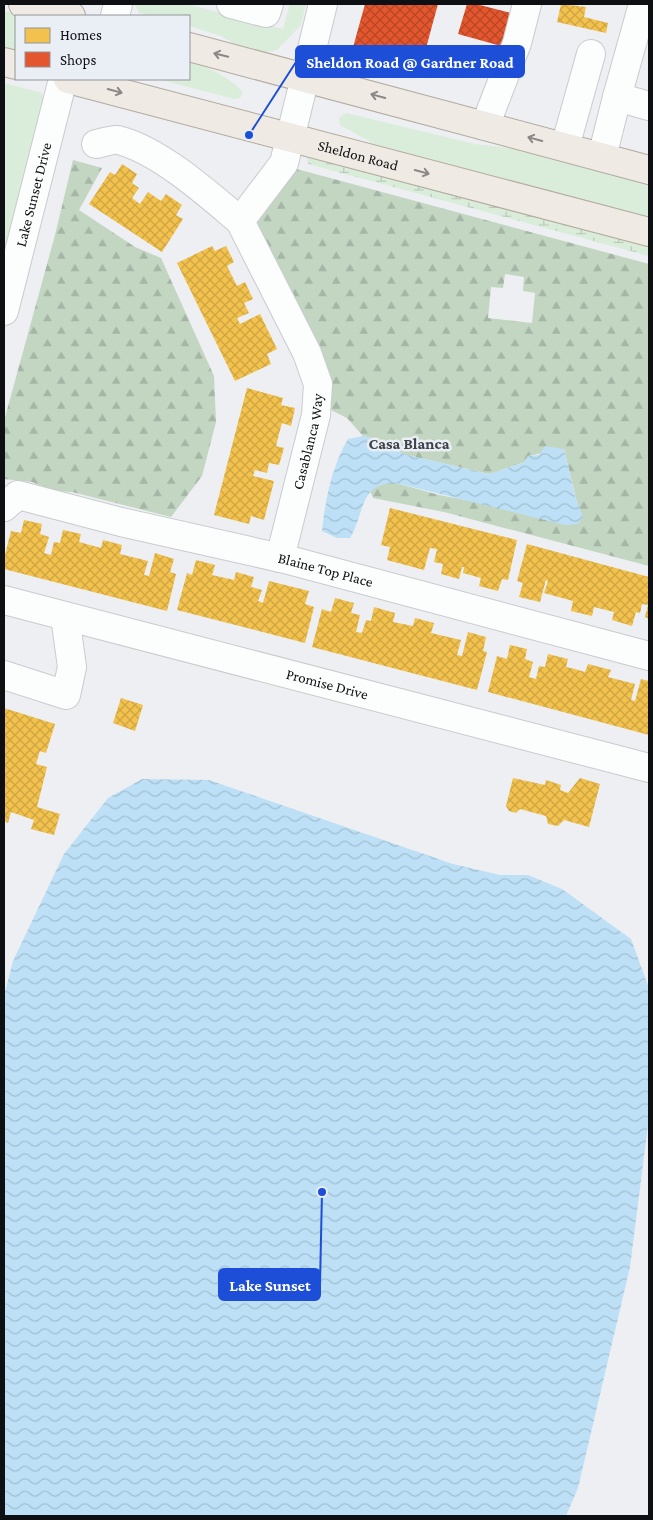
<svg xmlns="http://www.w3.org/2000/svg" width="653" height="1520" viewBox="0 0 653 1520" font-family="'Crimson Pro',serif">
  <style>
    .green { fill: #daedda }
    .forest { fill: url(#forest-firs); fill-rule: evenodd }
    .wetland { fill: url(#wetland-marsh) }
    .water { fill: url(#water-waves) }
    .homes { fill: url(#homes-cross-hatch) }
    .shops { fill: url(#shops-cross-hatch) }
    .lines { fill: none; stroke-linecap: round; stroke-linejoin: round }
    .minor-casing { stroke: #c9cbcd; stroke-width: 30 }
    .major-casing { stroke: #b2aa9e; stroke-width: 30 }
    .minor { stroke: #fcfdfd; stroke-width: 28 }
    .major { stroke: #efeae4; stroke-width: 28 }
    .oneway { stroke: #8a8786 }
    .labels { text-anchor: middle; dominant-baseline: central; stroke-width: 5; stroke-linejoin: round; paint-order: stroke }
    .street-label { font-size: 15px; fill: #0e0f12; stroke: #eaeef5 }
    .neighbourhood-label { font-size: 16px; font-weight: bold; fill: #3f4248; stroke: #eaeef5 }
    .leader { fill: none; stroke: #1d4ed8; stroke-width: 2 }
    .callout-dot { fill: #1d4ed8; stroke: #eaeef5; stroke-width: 2 }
    .callout { fill: #1d4ed8; stroke: #1d4ed8; stroke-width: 2 }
    .callout-label { font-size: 16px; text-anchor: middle; font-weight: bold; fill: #fff }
  </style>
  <defs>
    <pattern id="forest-firs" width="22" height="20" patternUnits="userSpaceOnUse" patternTransform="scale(1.25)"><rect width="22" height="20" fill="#c2d6c2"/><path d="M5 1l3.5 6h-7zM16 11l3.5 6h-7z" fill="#a6b6a6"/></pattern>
    <pattern id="wetland-marsh" width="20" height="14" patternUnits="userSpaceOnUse" patternTransform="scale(1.25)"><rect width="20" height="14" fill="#daedda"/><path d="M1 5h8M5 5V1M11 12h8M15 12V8" fill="none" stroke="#bacaba"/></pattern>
    <pattern id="water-waves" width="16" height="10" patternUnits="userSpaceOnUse" patternTransform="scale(1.25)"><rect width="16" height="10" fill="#bde0f6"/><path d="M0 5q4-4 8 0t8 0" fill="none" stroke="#a1bfd2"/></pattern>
    <pattern id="homes-cross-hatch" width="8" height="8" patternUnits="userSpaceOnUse" patternTransform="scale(1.25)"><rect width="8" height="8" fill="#f2c14e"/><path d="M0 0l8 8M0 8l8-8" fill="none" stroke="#cea543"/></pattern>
    <pattern id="shops-cross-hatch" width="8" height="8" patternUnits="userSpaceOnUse" patternTransform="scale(1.25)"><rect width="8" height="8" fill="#e4572e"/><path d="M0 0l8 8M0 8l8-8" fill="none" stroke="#b74626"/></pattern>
  </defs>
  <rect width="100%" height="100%" fill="#edeff2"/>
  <path class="green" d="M135,4H187L283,29L290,4H306L301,25L277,50L261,53L243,49L221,36L189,26V16H151L139,13Z
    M4,11L26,16H16V51L4,48Z
    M189,61C207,67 231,77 243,93L240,98L234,99L158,79H189Z
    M4,83L42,93L46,108L4,272Z
    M346,113L475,144L511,148L649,184V220L383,149L340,125L339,118Z"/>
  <path class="forest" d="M73,160L102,168L79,210L135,247L161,258L214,376L216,422L202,476L171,517L72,492L54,491L32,482L4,479V421L55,235Z
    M293,168L649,264V566L444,512L373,498L370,491L382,483H396L439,495L493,505L579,511L564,449L528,456L525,462L489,474L403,454L380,440L363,436L347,418L329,409L327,365L286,280L252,223ZM505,274L524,277L523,291L535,293L532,323L488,318L491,287L503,288Z"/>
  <path class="wetland" d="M306,151L649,243V256L308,164Z"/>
  <path class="water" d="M363,436L380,440L404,454L489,474L525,462L528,456L539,455L545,446L564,449L575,496L583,517L578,524L565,525L396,483C359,483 365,513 350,538H337L322,531C325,500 332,466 348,439Z
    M142,779L209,780L453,864L500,875H528L562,889L631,939L649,988V1117L630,1267L578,1488L566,1516H4V996L13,961L64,854L108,798Z"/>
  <path class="homes" d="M561,4L586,7L584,17L608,23L606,33L557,22Z
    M122,164L137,174L132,183L139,188L132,198L140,204L148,192L161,201L166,194L182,205L176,215L183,219L162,252L89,204L110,172L115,175Z
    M212,246L215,251L226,246L234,262L227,266L237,286L245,282L253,299L244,303L249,313L237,318L240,324L260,314L277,349L267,354L271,364L235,381L177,263Z
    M247,388L283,398L281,405L295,408L291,426L282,423L279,434L276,446L284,448L279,465L269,463L267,473L255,470L253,476L274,481L264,520L251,516L249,524L214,515Z
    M390,508L517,540L508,580L502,579L498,591L479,586L481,578L463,573L464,567H462L459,579L441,574L443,564L434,562L437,549L430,548L424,570L387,560L390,547L381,545Z
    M24,520L42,524L40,534L49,537L44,553L51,555L54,542L60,543L63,530L81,534L79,542L101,548L103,540L122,545L120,554L148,561L144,575L149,576L155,553L174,559L170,572L176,574L167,611L4,569V559L11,531L21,533Z
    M527,544L649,577V619L645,617L648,605L642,604L640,613L636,612L632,626L612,620L614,612L594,607L592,616L571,611L573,601L544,593L548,581L546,580L540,602L519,597L523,583L517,581Z
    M196,560L215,565L212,575L234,580L236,572L254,577L251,587L262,590L258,601L263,603L269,581L309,591L305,604L314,607L305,643L177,610L187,573L192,575Z
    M335,598L354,603L351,613L360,615L356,632L362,633L366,620L371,621L374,607L395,613L393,622L413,626L415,618L434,623L431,633L461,640L457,655L462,656L468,632L486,637L483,651L487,652L477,690L312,647L322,609L331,612Z
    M510,645L527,649L525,659L533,662L529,677L536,679L539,666L545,667L548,654L568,659L566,667L575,669L585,672L588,664L611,670L608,677L635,684L631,700L635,701L641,679L649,681V735L488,692L497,656L507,659Z
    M121,698L143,705L135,731L113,723Z
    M4,708L55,724L46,753L40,751L36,764L47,767L37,807L60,814L54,835L31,829L34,820L11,812L8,823L4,821Z
    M513,778L545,785L546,780L561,785L560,790L568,793L580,778L600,784L589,827L564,820L558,826L548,824L546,816L520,809L516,813L509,811L506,806Z"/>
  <path class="shops" d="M365,4H438L420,70L352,51Z
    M467,4H476L522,16L512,49L458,34Z"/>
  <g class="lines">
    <defs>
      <g id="minor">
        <path d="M231,4L266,13L269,4"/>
        <path d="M115,16L118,4"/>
        <path d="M617,97L643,4"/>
        <path d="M485,126L517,43L527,4"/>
        <path d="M96,144C103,143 112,139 118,140C159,150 208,194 240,221"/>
        <path d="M565,147L591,54"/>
        <path d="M602,157L617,97L649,106"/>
        <path id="s1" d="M4,311L63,79"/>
        <path id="s2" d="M4,507L18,495L121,522L285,559L649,656"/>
        <path id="s3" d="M280,558L316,415L318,384L307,353L240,221L284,163L323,4"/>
        <path id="s4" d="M4,600L649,768"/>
        <path d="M4,675L66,695L72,667L65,616"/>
      </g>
      <g id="major">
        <path d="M23,4L71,16"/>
        <path d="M189,47L649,170"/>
        <path d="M4,62L16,65"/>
        <path id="s5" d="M68,79L649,232"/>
      </g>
    </defs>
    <use href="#minor" class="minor-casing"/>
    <use href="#major" class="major-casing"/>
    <use href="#minor" class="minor"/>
    <use href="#major" class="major"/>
  </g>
  <defs><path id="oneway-shaft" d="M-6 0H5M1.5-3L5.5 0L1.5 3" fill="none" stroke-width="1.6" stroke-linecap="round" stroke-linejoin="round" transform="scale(1.25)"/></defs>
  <g class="oneway">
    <use href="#oneway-shaft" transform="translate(221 55) rotate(-166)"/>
    <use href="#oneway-shaft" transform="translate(115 91) rotate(15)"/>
    <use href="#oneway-shaft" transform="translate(378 96) rotate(-165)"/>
    <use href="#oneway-shaft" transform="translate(535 139) rotate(-165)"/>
    <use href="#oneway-shaft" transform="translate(422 172) rotate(15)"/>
  </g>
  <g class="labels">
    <g class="street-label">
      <text stroke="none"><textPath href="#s5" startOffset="300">Sheldon Road</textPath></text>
      <text stroke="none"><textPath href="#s1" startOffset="120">Lake Sunset Drive</textPath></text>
      <text stroke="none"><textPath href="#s3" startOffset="120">Casablanca Way</textPath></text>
      <text stroke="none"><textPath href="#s2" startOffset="335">Blaine Top Place</textPath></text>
      <text stroke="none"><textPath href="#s4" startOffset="334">Promise Drive</textPath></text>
    </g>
    <g class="neighbourhood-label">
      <text x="409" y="443">Casa Blanca</text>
    </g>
  </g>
  <path class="leader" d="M249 135L296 62M322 1192L320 1285"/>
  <g class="callout-dot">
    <circle cx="249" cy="135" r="5"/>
    <circle cx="322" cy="1192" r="5"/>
  </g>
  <g class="callout">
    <rect x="296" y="46" width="228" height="31" rx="5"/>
    <rect x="219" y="1269" width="101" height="31" rx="5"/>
  </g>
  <g class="callout-label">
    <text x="410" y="68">Sheldon Road @ Gardner Road</text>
    <text x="270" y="1291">Lake Sunset</text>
  </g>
  <rect width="653" height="1520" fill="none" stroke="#0e0f12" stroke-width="10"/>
  <rect x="15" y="15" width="175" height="65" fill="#eaeef5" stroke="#92959a"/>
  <rect x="25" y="28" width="25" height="15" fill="#f2c14e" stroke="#92959a"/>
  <text x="60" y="40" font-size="15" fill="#0e0f12">Homes</text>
  <rect x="25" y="52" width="25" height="15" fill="#e4572e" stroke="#92959a"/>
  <text x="60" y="65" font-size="15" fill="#0e0f12">Shops</text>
</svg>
